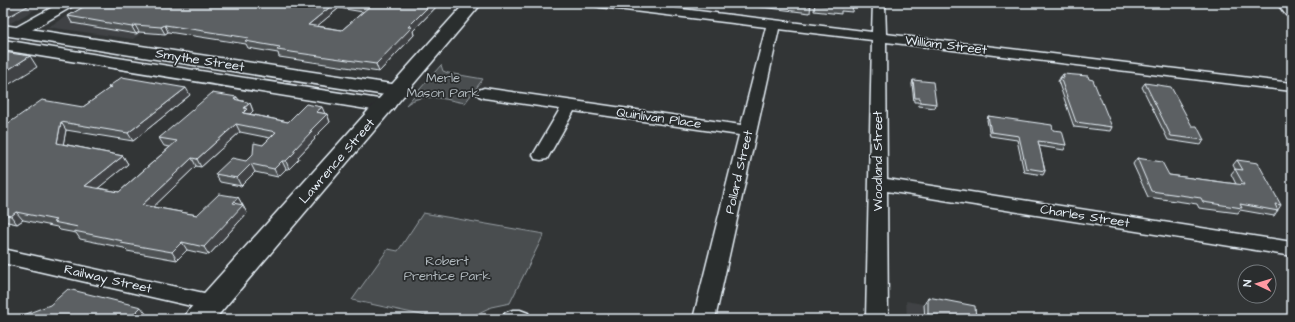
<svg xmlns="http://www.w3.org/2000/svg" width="1295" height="322" viewBox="0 0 1295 322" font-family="'Architects Daughter',sans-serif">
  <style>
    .built { fill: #3f4244 }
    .green { fill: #494d4f; stroke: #989fa4 }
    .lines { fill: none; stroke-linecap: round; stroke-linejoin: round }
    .minor-casing { stroke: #e8f1f8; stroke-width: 3 }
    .tertiary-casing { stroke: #e8f1f8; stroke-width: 3 }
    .secondary-casing { stroke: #e8f1f8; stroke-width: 3 }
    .minor { fill: #2a2d2e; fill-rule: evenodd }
    .tertiary { fill: #2a2d2e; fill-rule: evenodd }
    .secondary { fill: #2a2d2e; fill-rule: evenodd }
    .wall { fill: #4f5355; stroke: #e8f1f8; fill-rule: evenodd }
    .shaded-wall { fill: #404345; stroke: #e8f1f8 }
    .building { fill: #5c6063; stroke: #e8f1f8 }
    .labels { text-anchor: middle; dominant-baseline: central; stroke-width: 3.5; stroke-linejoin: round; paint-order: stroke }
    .street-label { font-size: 13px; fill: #e8f1f8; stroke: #2a2d2e }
    .park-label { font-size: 13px; fill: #b0b8bd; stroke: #2a2d2e }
  </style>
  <rect width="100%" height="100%" fill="#323536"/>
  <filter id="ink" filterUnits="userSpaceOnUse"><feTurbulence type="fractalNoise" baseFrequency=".025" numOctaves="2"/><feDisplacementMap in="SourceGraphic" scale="8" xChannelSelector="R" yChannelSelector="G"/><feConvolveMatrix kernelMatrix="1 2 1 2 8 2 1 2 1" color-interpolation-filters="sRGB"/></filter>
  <g filter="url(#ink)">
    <path class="built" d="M3,3H47L3,27Z
      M89,3H187L133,39L48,27Z
      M906,301L1006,319H907Z"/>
    <path class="green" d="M441,65L443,71L448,73L483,79L465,103C447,100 422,91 406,105Z
      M423,213L544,234L510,303L491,307L466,319H440L352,300L388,249L398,251Z"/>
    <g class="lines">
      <defs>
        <path id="minor" d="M60,3H75L73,6L23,35H13L11,32L13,29Z
          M594,3H632L872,32L873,3H885L886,34L1292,83V91L886,42L887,179L1292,242V256L887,191L888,319H866L872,40L779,29L715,319H693L739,135L574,111L547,159L541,160L535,159L533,155L560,109L484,98L479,96L476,93L479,90L484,88L741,125L766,27L600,7L596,6Z
          M3,249L213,295L220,297L223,303L220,309L213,311L3,263Z
          M513,310H520L528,313L531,319H502L505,313Z"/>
        <path id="tertiary" d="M3,25L398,85L405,87L407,91L405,95L398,97L3,35Z
          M3,40L385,100L392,102L395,106L392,110L385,112L3,50Z"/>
        <path id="secondary" d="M465,3H482L215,319H184L188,311Z
          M1277,3H1292V16L1286,15Z"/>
      </defs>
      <use href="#minor" class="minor-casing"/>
      <use href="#tertiary" class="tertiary-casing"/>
      <use href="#secondary" class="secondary-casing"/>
      <use href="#minor" class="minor"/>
      <use href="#tertiary" class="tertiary"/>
      <use href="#secondary" class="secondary"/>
    </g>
    <path class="wall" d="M90,3H440L413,31L414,35L379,72L279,57L278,53L248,48L246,44L168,32L165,34L139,32L136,34L72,23L68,16ZM339,8L363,12L342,30L317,26Z
      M729,3H811L810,13Z
      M815,3H853L852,12L841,11V14L814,11Z
      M1063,74L1112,127L1110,131L1074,127L1058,81Z
      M913,80L936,104L935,108L919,106L918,102H914L912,84Z
      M1145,83L1192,126L1204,140L1201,145L1168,140L1142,87Z
      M108,87L190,95L133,141L66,130L63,144L123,156L128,164L98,188L119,192L170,147L164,146L159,138L237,97L239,100L250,103L253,111L250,114L288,122L325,114H327L330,122L314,138L315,139L298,157L299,159L289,169H286L278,177L255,172L241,186L220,182L215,174L246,161L270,138L240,132L201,167L196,166L153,207L197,215L238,197L247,213L209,255L187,250L177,260L127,251L124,248L80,239L76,233L60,230L57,227L23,220L17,224L3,221V127L83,107L109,89Z
      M988,116L1053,130L1066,145L1064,150L1039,146L1045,171L1043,175L1024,172L1017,140L990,136L987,120Z
      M1137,158L1169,175L1236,184L1231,174L1235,169L1233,165L1237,160L1281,205L1274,216L1240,210L1238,213L1199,208L1197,204L1148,197L1133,164Z
      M928,297L976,319H925L924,305Z"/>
    <path class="shaded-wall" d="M14,3H33L6,18L3,14V9Z
      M335,3H338L339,8L310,32L308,25Z
      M432,3H440L413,31L414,35L379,72L376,64L408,27Z
      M135,25L139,32L136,34L132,27Z
      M165,25L168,32L165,34L161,27Z
      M30,56L37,67L3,88V73Z
      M186,88L190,95L133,141L128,133Z
      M3,93L8,100L3,104Z
      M250,103L253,111L250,114L243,113L244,108Z
      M322,107L325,114L316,112Z
      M327,114L330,122L314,138L315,139L298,157L299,159L289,169L286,161L293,151L310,131Z
      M61,122L66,130L62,151L57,143Z
      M236,124L240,132L201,167L197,159Z
      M123,156L128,164L91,194L85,186Z
      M192,158L196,166L147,213L142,205Z
      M282,161L286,169L278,177L274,169Z
      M251,164L255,172L241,186L237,178Z
      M238,197L247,213L209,255L204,247L233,203Z
      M16,212L23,220L17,224L11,216Z
      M182,242L187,250L177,260L172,252Z
      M141,307L150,319H129Z"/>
    <path class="building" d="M3,3H14L3,9Z
      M90,3H335L308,25L342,30L370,6L348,3H432L408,27H412L376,64L277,50L280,47L245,41L249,38L165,25L161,27L135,25L132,27L68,16Z
      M790,3H811V6Z
      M815,3H853V5L843,4L842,7L815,4Z
      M3,52L30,56L3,73Z
      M1063,74L1088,76L1089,79L1093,80L1112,127L1076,122L1060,77L1064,78Z
      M122,77L186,88L128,133L61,122L57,143L123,156L85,186L119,192L177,141L159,138L212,93L237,97L234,99L250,103L244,108L247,109L243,113L288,122L306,104L322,107L316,112L327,114L310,131H312L293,151H296L286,161H282L274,169L251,164L237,178L215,174L232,158L246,161L253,154L254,143L263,145L276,132L236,124L197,159L192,158L142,205L197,215L219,194L238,197L233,203L243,205L204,247L182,242L172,252L121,243L123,241L74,231L78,227L53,222L56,220L16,212L11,216L3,214V127L42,100L83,107L111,87H108Z
      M913,80L933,82L936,104L920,102V98H915Z
      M1145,83L1171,87L1192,126H1197L1204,140L1171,136Z
      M988,116L1052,125L1053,130L1062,131L1066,145L1038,141L1045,171L1026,168L1019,136L991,132Z
      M1137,158L1162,162L1169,175L1244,185L1235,169L1243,170L1237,160L1258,163L1281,205L1275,204L1278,211L1240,204L1242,208L1203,202L1201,198L1151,191Z
      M68,289L141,307L129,319H20L21,316L50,305Z
      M928,297L975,306L976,319H950L928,315Z"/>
  </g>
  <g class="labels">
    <g class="street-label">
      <text transform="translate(946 45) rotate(7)">William Street</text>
      <text transform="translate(200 60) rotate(9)">Smythe Street</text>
      <text transform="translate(659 118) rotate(8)">Quinlivan Place</text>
      <text transform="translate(337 161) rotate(-49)">Lawrence Street</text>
      <text transform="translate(878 161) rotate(-90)">Woodland Street</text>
      <text transform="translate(739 172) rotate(-77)">Pollard Street</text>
      <text transform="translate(1085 216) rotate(9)">Charles Street</text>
      <text transform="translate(108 279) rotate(13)">Railway Street</text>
    </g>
    <g class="park-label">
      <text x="443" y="78">Merle<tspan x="443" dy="15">Mason Park</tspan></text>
      <text x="447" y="261">Robert<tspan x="447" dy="15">Prentice Park</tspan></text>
    </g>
  </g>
  <rect width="1295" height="322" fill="none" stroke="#2a2d2e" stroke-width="16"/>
  <rect x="8" y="8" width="1279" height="306" fill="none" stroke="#e8f1f8" stroke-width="1.5" filter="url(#ink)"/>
  <g transform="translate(1257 284) rotate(274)"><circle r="19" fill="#2a2d2e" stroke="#767b7f"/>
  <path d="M0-3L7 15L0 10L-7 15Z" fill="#ff9aa2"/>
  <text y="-6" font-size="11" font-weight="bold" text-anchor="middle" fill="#e8f1f8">N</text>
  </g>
</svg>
